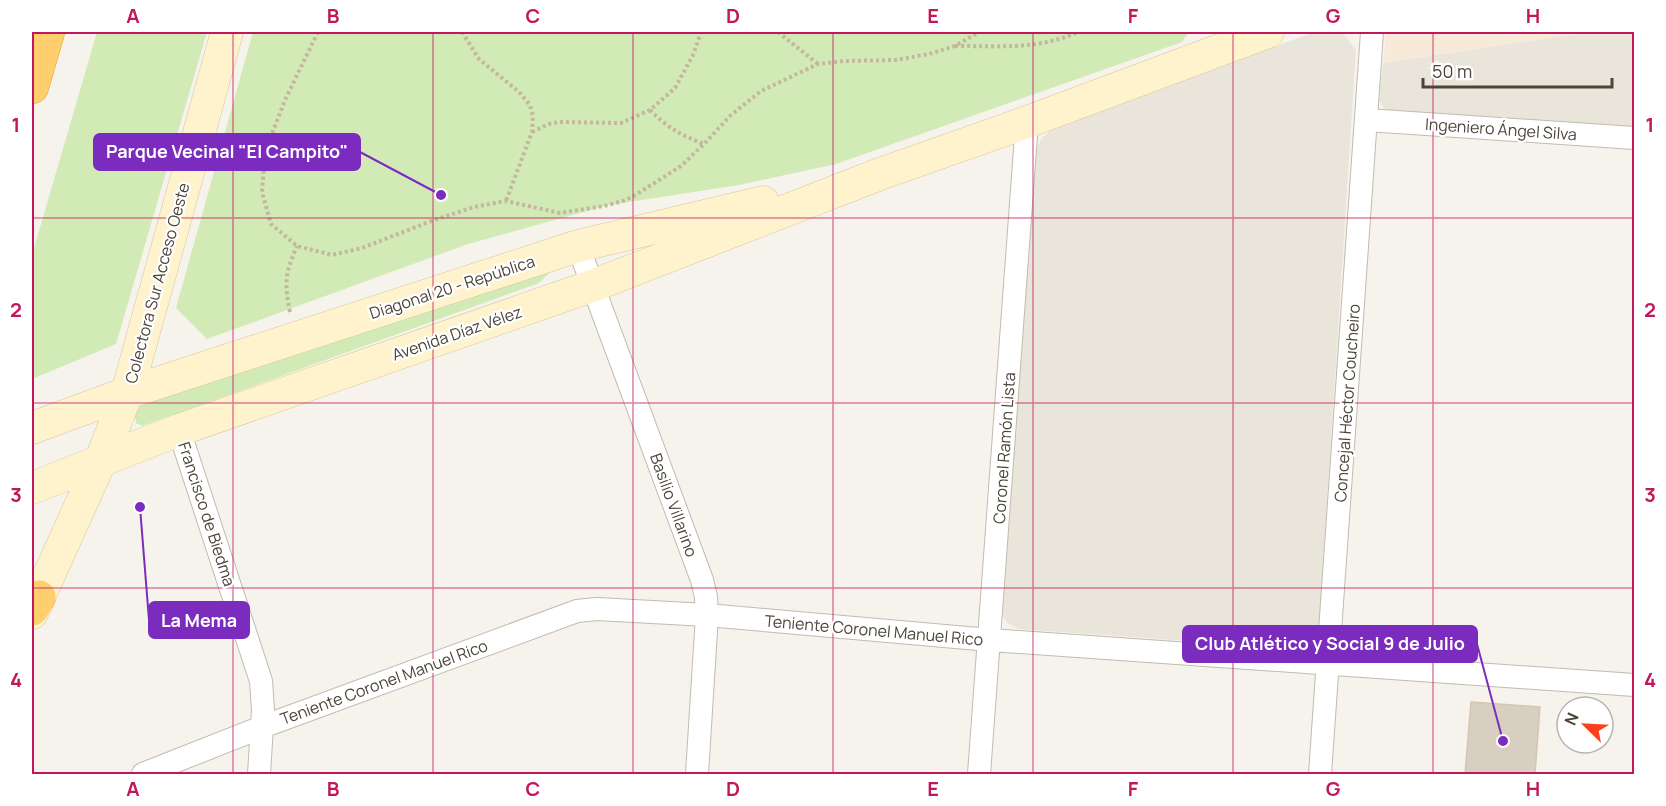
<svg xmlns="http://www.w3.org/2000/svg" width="1666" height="806" viewBox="0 0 1666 806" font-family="Manrope,sans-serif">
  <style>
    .residential { fill: #eae5da }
    .commercial { fill: #f7ead8 }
    .green { fill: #d2eab5 }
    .building { fill: #d8cfc1; stroke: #d3c7b4; stroke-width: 1.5 }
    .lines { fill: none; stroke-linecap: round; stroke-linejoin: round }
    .street-casing { stroke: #c2bbae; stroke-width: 24 }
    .secondary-casing { stroke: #d6c79b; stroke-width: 33 }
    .highway-casing { stroke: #e0a43c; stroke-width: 34 }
    .path { stroke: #c4b79f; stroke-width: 4; stroke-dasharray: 3 3; stroke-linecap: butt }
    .street { stroke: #fff; stroke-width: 22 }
    .secondary { stroke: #fff3cd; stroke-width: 32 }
    .highway { stroke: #ffcf6e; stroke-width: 33 }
    .grid { fill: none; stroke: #c2185b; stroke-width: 1.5; stroke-opacity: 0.55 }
    .labels { text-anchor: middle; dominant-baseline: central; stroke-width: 4.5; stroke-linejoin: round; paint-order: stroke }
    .street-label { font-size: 16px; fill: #4b4439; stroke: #fff }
    .leader { fill: none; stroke: #7b2cbf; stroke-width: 2 }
    .callout-dot { fill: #7b2cbf; stroke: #fff; stroke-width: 2 }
    .callout { fill: #7b2cbf; stroke: #7b2cbf; stroke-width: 2 }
    .callout-label { font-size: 18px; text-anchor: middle; font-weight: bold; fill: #fff }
    .neatline { fill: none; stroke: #c2185b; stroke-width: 2 }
    .grid-label { font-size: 20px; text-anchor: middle; font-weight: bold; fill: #c2185b }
  </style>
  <rect width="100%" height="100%" fill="#f6f3ec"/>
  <path class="residential" d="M1315,32H1342L1356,50L1319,626L1313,638L1304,649L1018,629L1006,622L1000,609L1036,149L1042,138L1056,125Z
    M1588,32H1634V127L1395,113L1384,108L1379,100L1383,63Z"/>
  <path class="commercial" d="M1386,32H1588L1383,63Z"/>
  <path class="green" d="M97,32H207L116,344L32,379V255Z
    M253,32H1189L1182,42L836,164L739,185L609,205L468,244L207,339L176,308Z
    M535,272H550L539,283L142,426L136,423L135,415L140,406Z"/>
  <path class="building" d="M1471,702L1540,707L1535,774H1465Z"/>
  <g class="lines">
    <defs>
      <path id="street" d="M1367,120L1634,138
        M578,246L702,580L706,597L707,615L697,774
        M179,430L261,681L263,710L259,774
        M143,774L262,727L577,611L597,609L707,615L990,640L1634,685
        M979,774L1027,122
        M1320,774L1372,32"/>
      <path id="secondary" d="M32,428L127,393L578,246L763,202
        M32,488L179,430L592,286L880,174L1027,122L1268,32
        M32,613L100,462L127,393L227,32"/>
      <path id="highway" d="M32,87L48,32
        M32,609L39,597"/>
    </defs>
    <use href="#street" class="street-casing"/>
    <use href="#secondary" class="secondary-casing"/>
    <use href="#highway" class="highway-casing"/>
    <path class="path" d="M318,32L285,100L265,152L262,192L271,224L297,246L332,255L362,248L434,220L474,207L506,201L560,213L604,206L623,201L634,196L681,166L704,144L731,115L761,91L818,64L844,61L896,60L929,54L955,46L979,32
      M462,32L479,59L519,92L530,105L533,116L532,132L506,201
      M778,32L818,64
      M955,46C999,46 1038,50 1078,32
      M650,110C668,128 681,135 704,144
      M532,132L549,124L559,122L621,123L650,110L675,88L693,55L701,32
      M290,312C284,282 285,274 297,246"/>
    <use href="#street" class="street"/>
    <use href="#secondary" class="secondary"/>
    <use href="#highway" class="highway"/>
  </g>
  <path class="grid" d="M233,32V774M433,32V774M633,32V774M833,32V774M1033,32V774M1233,32V774M1433,32V774M32,218H1634M32,403H1634M32,588H1634"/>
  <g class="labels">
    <g class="street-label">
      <text transform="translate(1501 129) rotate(4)">Ingeniero Ángel Silva</text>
      <text transform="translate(157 283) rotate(-75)">Colectora Sur Acceso Oeste</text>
      <text transform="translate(452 287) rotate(-18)">Diagonal 20 - República</text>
      <text transform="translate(457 333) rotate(-19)">Avenida Díaz Vélez</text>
      <text transform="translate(1347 403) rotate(-86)">Concejal Héctor Coucheiro</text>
      <text transform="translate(1004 448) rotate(-86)">Coronel Ramón Lista</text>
      <text transform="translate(674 505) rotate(70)">Basilio Villarino</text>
      <text transform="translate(207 514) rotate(72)">Francisco de Biedma</text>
      <text transform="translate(874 630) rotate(5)">Teniente Coronel Manuel Rico</text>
      <text transform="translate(384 682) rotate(-20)">Teniente Coronel Manuel Rico</text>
    </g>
  </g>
  <path class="leader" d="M441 195L360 152M140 507L149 620M1503 741L1477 644"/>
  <g class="callout-dot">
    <circle cx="441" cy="195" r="6"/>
    <circle cx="140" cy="507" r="6"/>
    <circle cx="1503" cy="741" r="6"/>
  </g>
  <g class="callout">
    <rect x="94" y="134" width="266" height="36" rx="6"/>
    <rect x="149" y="602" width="100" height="36" rx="6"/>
    <rect x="1183" y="626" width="294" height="36" rx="6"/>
  </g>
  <g class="callout-label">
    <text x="227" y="158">Parque Vecinal "El Campito"</text>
    <text x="199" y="627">La Mema</text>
    <text x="1330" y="650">Club Atlético y Social 9 de Julio</text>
  </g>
  <rect width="1666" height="806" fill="none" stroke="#ffffff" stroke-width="66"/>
  <g transform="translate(1585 725) rotate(294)"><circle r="28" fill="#ffffff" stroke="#b7b4b0" stroke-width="1.5"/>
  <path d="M0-4.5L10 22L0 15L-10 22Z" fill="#fc3f1d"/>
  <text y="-9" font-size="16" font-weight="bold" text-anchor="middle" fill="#4b4439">N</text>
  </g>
  <path d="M1423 78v9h189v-9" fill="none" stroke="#4b4439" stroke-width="3"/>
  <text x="1432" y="78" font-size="18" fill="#4b4439" stroke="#ffffff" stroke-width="4.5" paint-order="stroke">50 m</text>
  <rect x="33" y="33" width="1600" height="740" class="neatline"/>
  <g class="grid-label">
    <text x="133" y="23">A</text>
    <text x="333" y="23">B</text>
    <text x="533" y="23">C</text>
    <text x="733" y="23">D</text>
    <text x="933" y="23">E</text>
    <text x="1133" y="23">F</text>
    <text x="1333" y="23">G</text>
    <text x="1533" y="23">H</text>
    <text x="16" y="132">1</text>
    <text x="1650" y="132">1</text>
    <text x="16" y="317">2</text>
    <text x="1650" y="317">2</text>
    <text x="16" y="502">3</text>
    <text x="1650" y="502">3</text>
    <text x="16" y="687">4</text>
    <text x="1650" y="687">4</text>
    <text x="133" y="796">A</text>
    <text x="333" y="796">B</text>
    <text x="533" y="796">C</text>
    <text x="733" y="796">D</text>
    <text x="933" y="796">E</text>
    <text x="1133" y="796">F</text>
    <text x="1333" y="796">G</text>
    <text x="1533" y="796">H</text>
  </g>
</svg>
